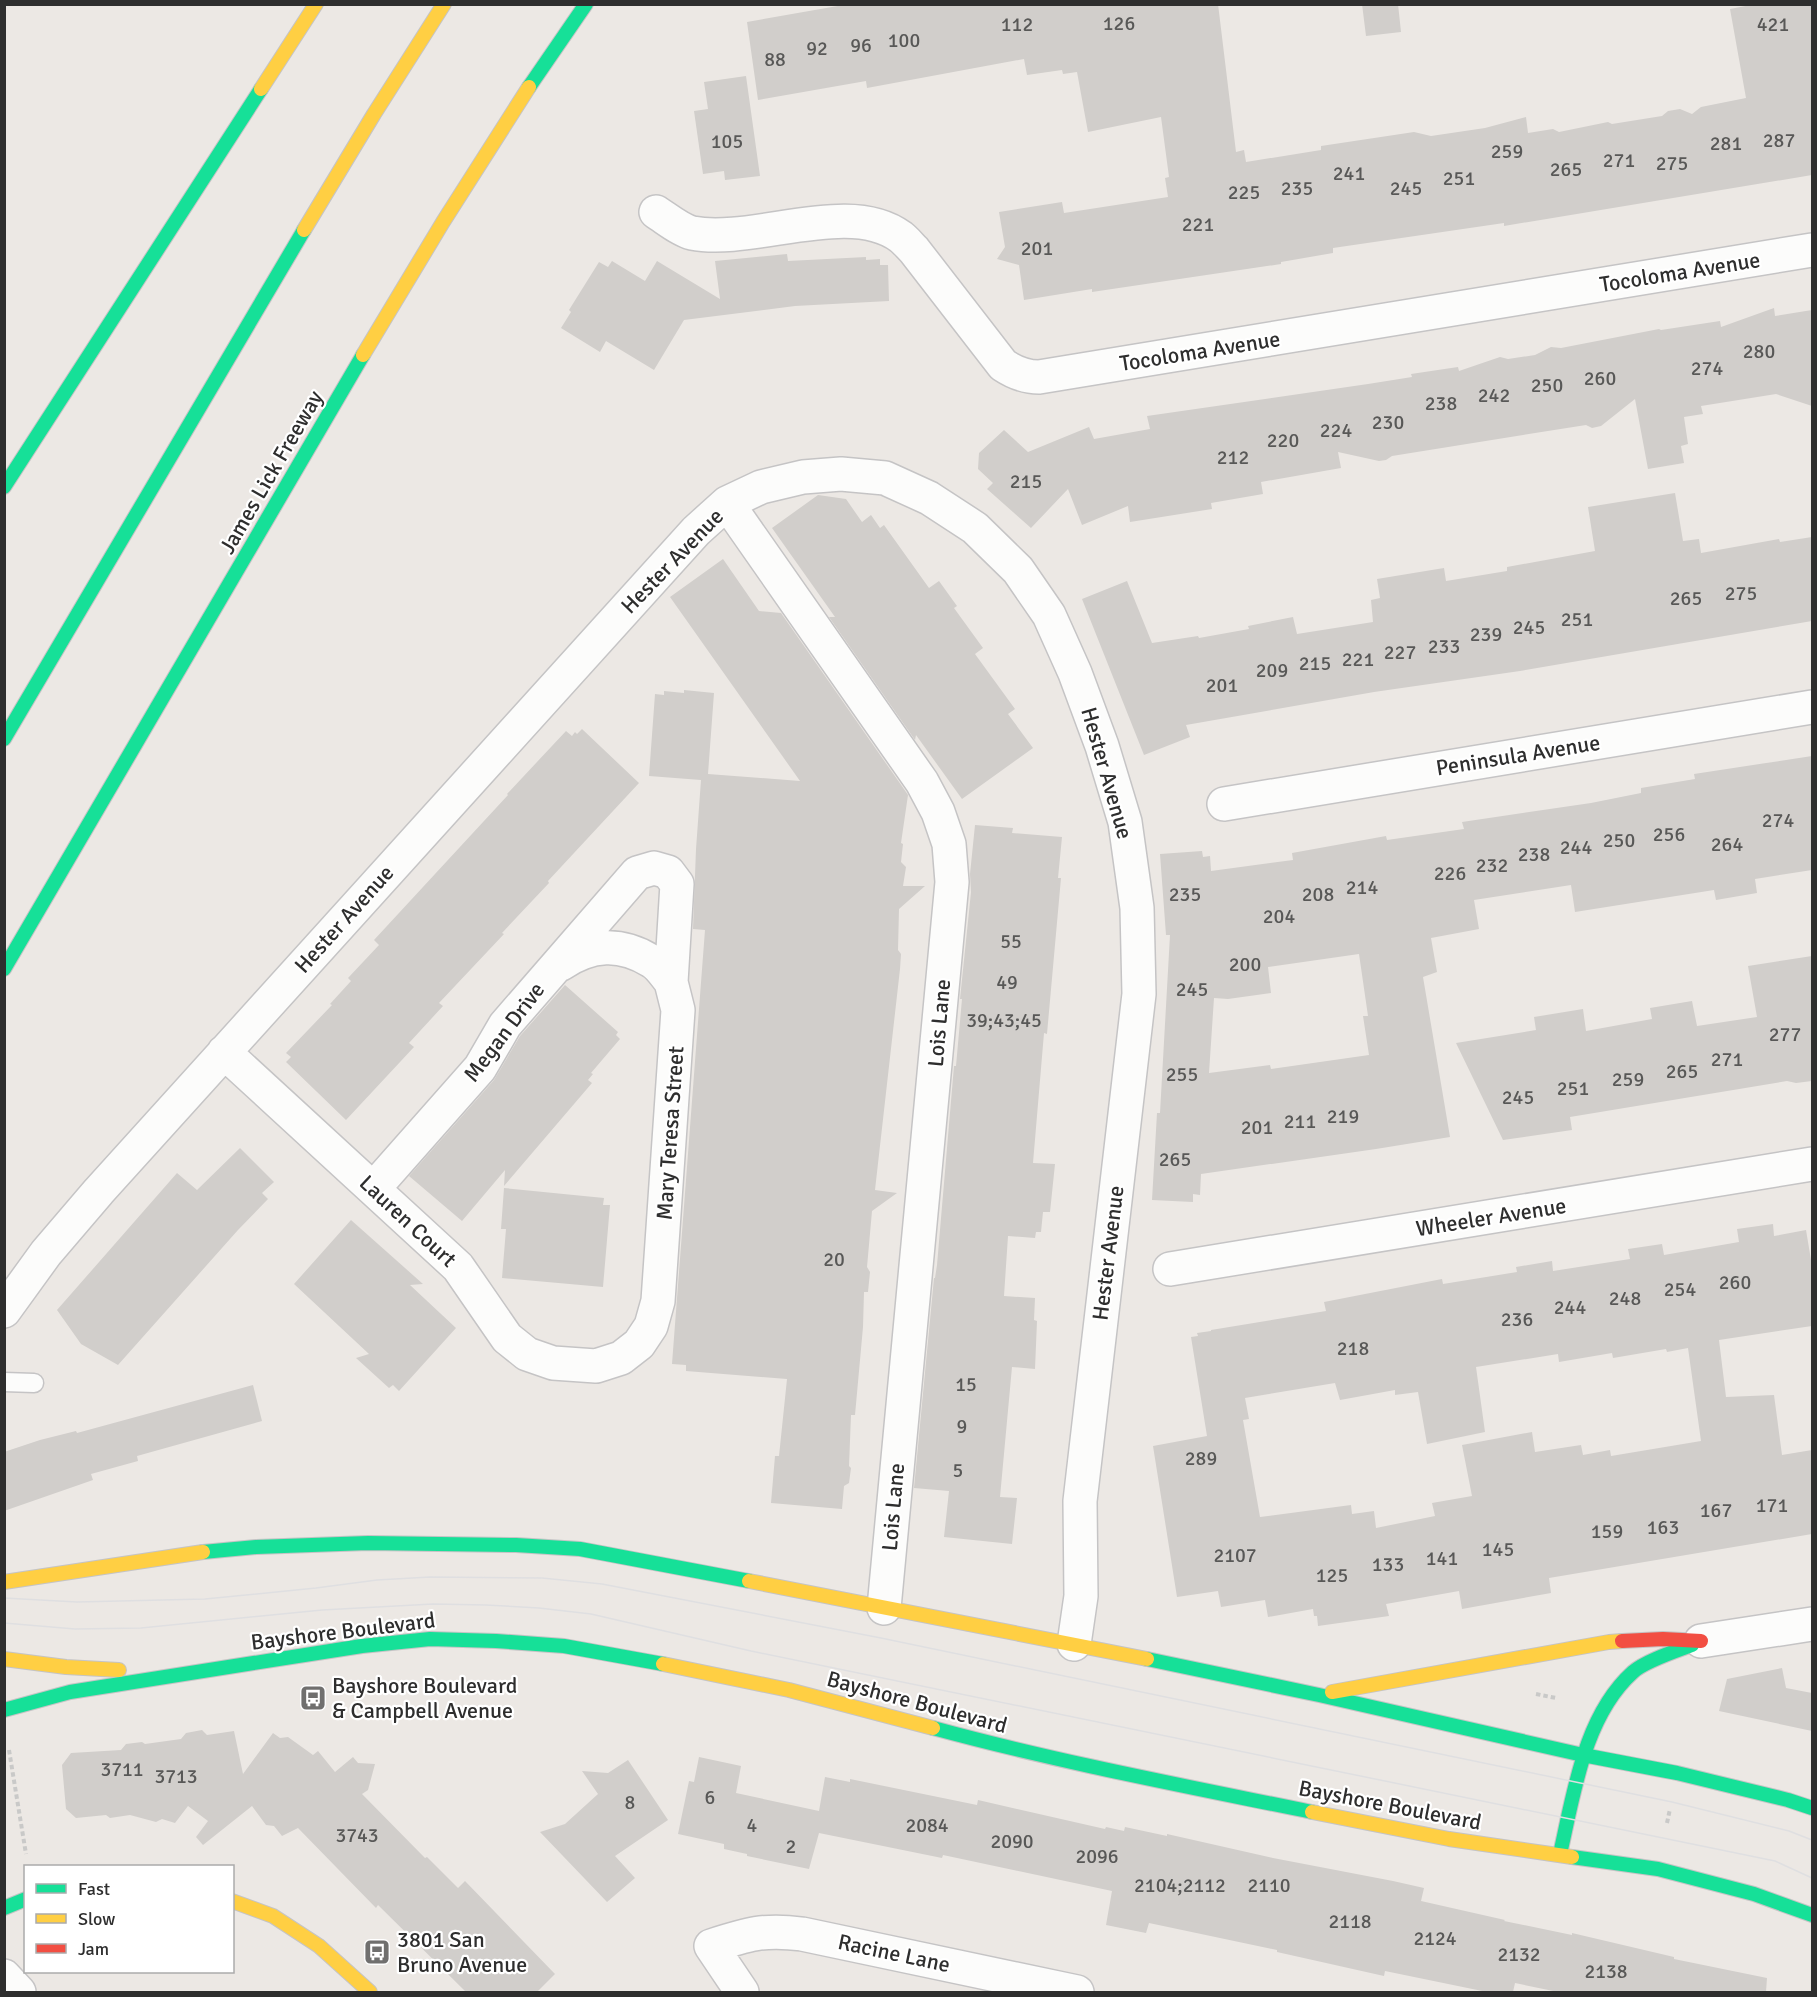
<svg xmlns="http://www.w3.org/2000/svg" width="1817" height="1997" viewBox="0 0 1817 1997" font-family="Signika,sans-serif">
  <style>
    .building { fill: #d1cecb; fill-rule: evenodd }
    .lines { fill: none; stroke-linecap: round; stroke-linejoin: round }
    .lane-casing { stroke: #c5c4c5; stroke-width: 21 }
    .street-casing { stroke: #c5c4c5; stroke-width: 36 }
    .fast-casing { stroke: #c5c4c5; stroke-width: 16 }
    .slow-casing { stroke: #c5c4c5; stroke-width: 16 }
    .jam-casing { stroke: #c5c4c5; stroke-width: 16 }
    .path { stroke: #c9c9c8; stroke-width: 4; stroke-dasharray: 4.5 3; stroke-linecap: butt }
    .lane { stroke: #fcfcfb; stroke-width: 18 }
    .street { stroke: #fcfcfb; stroke-width: 33 }
    .fast { stroke: #16e098; stroke-width: 14 }
    .slow { stroke: #ffcf43; stroke-width: 14 }
    .jam { stroke: #f24e42; stroke-width: 14 }
    .tram { stroke: #dfdfe1; stroke-width: 1.5 }
    .labels { text-anchor: middle; dominant-baseline: central; stroke-width: 4.5; stroke-linejoin: round; paint-order: stroke }
    .number-label { font-size: 20px; fill: #585857 }
    .street-label { font-size: 22px; fill: #2e2e2e; stroke: #fff }
    .poi-label { font-size: 22px; fill: #2e2e2e; stroke: #fff; text-anchor: start }
  </style>
  <rect width="100%" height="100%" fill="#ece8e4"/>
  <path class="building" d="M849,4H1218L1236,152L1244,150L1246,162L1321,150V146L1414,132L1431,136L1485,128L1526,117L1528,133L1553,129L1559,132L1608,122L1612,124L1662,116L1668,111L1680,109L1692,114L1701,107L1746,98L1730,9L1756,4H1812V175L1504,226V223L1333,248V253L1281,262V264L1092,292V289L1024,300L1019,265L997,259L1005,247L999,212L1062,202L1064,213L1168,197L1165,178L1169,177L1161,117L1088,132L1077,72L1063,74L1062,70L1027,75L1024,59L867,88L866,81L758,100L747,22Z
    M1362,4H1398L1401,32L1366,36Z
    M746,76L760,176L725,180L724,171L703,174L694,111L708,109L704,82Z
    M787,254L788,261L866,257V260L880,259V265H888L889,301L795,306L684,320L654,370L606,341L600,352L561,328L571,312L569,310L599,262L608,267L612,261L645,281L657,261L720,299L715,261Z
    M1774,308L1775,316L1812,310V406L1776,394L1701,406L1703,414L1684,417L1688,444L1681,446L1684,463L1648,469L1635,399L1601,426L1592,428L1586,425L1523,435L1392,456L1386,460L1379,461L1338,452L1341,468L1261,482L1263,494L1211,503L1212,509L1130,522L1128,506L1082,525L1068,489L1031,528L987,489L993,483L978,469L979,453L1004,430L1028,452L1089,427L1094,439L1150,429L1147,416L1368,384L1412,377L1411,374L1458,367L1459,371L1500,357L1508,359L1535,355L1551,347L1561,348L1659,329L1661,330L1720,321L1721,327Z
    M1675,493L1683,541L1699,539L1701,553L1779,539L1780,542L1812,537V621L1520,671L1374,692L1186,725L1190,737L1144,755L1082,599L1127,581L1152,643L1198,636L1199,638L1249,629L1248,626L1293,617L1297,634L1373,622L1371,600L1380,598L1377,579L1444,568L1446,581L1507,571V567L1595,551L1588,507Z
    M818,495L846,499L862,522L871,515L880,528L884,525L929,588L939,581L957,606L954,608L983,648L975,654L1015,709L1008,714L1033,748L962,799L916,735L915,740L829,617H835L772,528Z
    M723,559L759,611L781,613L906,792L908,795L901,843L903,844L901,862L906,867L903,886H925L899,909L898,950L901,954L900,969L875,1190L897,1193L872,1211L867,1267L870,1272L868,1292H864L863,1327L855,1415H851L849,1466L851,1468L849,1483L844,1486L842,1509L771,1503L775,1456H779L787,1379L686,1371V1365L672,1364L705,930L693,929L696,849L701,780L649,776L655,694L664,695V691L684,693V690L714,693L708,774L800,781L670,597Z
    M582,729L639,783L548,881L549,883L502,933L504,934L439,1003L443,1006L409,1043L414,1047L346,1120L286,1062L291,1057L286,1053L332,1005L330,1004L351,981L348,978L379,945L374,940L508,795L507,794L566,731L572,736L575,732L577,734Z
    M1812,756V870L1755,879L1757,893L1716,900L1714,890L1575,912L1571,885L1474,900L1479,929L1431,938L1437,972L1423,977L1450,1137L1376,1149L1201,1174L1200,1195L1193,1194V1202L1152,1200L1157,1113H1160L1170,935H1166L1160,854L1202,851L1203,857L1210,856L1211,871L1293,860L1292,853L1386,836L1387,840L1464,829L1462,822L1591,803L1641,793V788L1695,779L1694,774ZM1359,954L1368,1016H1363L1369,1055L1271,1069L1270,1065L1209,1073L1214,998L1228,999L1271,993L1268,967Z
    M975,825L1013,828L1012,833L1062,837L1058,878H1061L1047,1034L1044,1033L1033,1163L1055,1164L1050,1212H1043L1041,1232H1036L1035,1238L1008,1236L1004,1296L1035,1298L1034,1320L1037,1321L1035,1369L1012,1367L1000,1497L1017,1498L1012,1544L944,1537L949,1491L914,1488L934,1278H935L937,1265L954,1066H956L962,999H960L971,892L970,874Z
    M1812,956V1081L1796,1083L1787,1081L1570,1117L1572,1130L1503,1140L1456,1043L1536,1030L1534,1017L1583,1009L1586,1031L1652,1019L1650,1008L1692,1001L1697,1026L1757,1017L1748,966Z
    M565,985L618,1032L616,1035L620,1039L591,1073L593,1074L588,1080L592,1083L504,1186L505,1170L462,1221L409,1176L494,1080L520,1036Z
    M240,1148L274,1182L262,1193L268,1199L238,1230L118,1365L81,1344L57,1310L177,1173L197,1190Z
    M504,1188L604,1198L603,1205H610L603,1287L502,1278L506,1229H501Z
    M351,1220L423,1284L410,1285L456,1328L399,1391L393,1385L389,1388L356,1358L369,1354L294,1284Z
    M1773,1224L1774,1236L1806,1230L1812,1266V1326L1719,1340L1726,1397L1774,1395L1782,1455L1812,1450V1534L1549,1578L1551,1593L1462,1609L1459,1591L1386,1604L1389,1616L1318,1626L1317,1616H1314L1313,1609L1268,1617L1265,1600L1221,1607L1218,1591L1177,1597L1153,1446L1207,1436L1191,1337L1198,1336L1197,1333L1211,1331V1330L1326,1311L1324,1302L1442,1279L1443,1284L1517,1272L1516,1267L1552,1261L1553,1271L1630,1259L1628,1249L1662,1244L1664,1255L1739,1242L1737,1229ZM1688,1348L1701,1441L1611,1456L1610,1450L1583,1455L1581,1445L1535,1452L1532,1432L1462,1445L1472,1496L1432,1503L1435,1516L1376,1528L1374,1511L1352,1514L1351,1505L1260,1517L1243,1420L1249,1419L1245,1398L1335,1383L1340,1400L1395,1390V1395L1418,1392L1427,1444L1485,1432L1476,1367L1558,1354L1559,1362L1612,1353L1613,1358L1666,1349L1667,1352Z
    M253,1385L262,1421L137,1456L138,1461L91,1474L93,1480L4,1511V1452L40,1440L76,1431L77,1433Z
    M1782,1668L1786,1688L1812,1693V1731L1719,1711L1727,1679Z
    M202,1730L207,1735L234,1731L243,1774L273,1733L280,1738L288,1737L313,1755L318,1751L335,1772L353,1757L358,1763L375,1764L368,1790L362,1794L425,1858L427,1857L458,1888L465,1881L555,1974L537,1992H466L378,1905L376,1908L298,1828L282,1836L274,1826L266,1825L252,1806L203,1845L196,1837L208,1821L188,1806L175,1823L162,1819L156,1822L130,1815L110,1818L106,1815L76,1818L66,1809L62,1765L71,1753L121,1750L126,1744L142,1742L145,1744L181,1739L186,1733Z
    M699,1757L741,1766L736,1793L819,1811L825,1777L850,1782V1779L977,1805L978,1800L1105,1829L1106,1827L1124,1831L1125,1827L1167,1836V1834L1273,1858L1393,1881L1424,1888L1421,1901L1505,1920L1504,1921L1572,1935V1933L1674,1957V1959L1767,1978L1766,1992H1558L1515,1983L1513,1992H1487L1385,1971L1384,1976L1277,1952V1950L1149,1923L1146,1933L1106,1925L1112,1891L943,1855L942,1858L819,1833L809,1869L747,1856V1854L724,1849V1844L678,1834L689,1781L694,1782Z
    M628,1760L668,1820L615,1856L635,1878L607,1902L540,1832L565,1824L598,1794L582,1771L608,1773Z"/>
  <g class="lines">
    <defs>
      <path id="lane" d="M4,1382L34,1383"/>
      <path id="street" d="M656,212C667,219 680,230 692,233C753,245 849,198 901,237C906,241 910,246 914,250L1003,365C1015,373 1025,377 1039,377L1812,250
        M727,503L922,782L938,812L949,844L952,882L884,1608
        M1224,804L1812,707
        M561,964C591,944 620,942 651,961C659,965 665,975 671,982
        M224,1052L458,1267L507,1338L527,1354L553,1363L596,1366L621,1358L639,1344L651,1326L658,1301L678,1010L671,982L677,884L668,872L654,868L637,873L505,1025L480,1068L374,1188
        M1170,1269L1812,1164
        M4,1311L46,1253L99,1191L696,531L727,503L761,487L803,477L841,474L885,478L929,498L975,528L1018,570L1049,615L1075,673L1102,746L1125,822L1137,908L1139,994L1080,1501L1081,1596L1074,1644
        M1701,1641L1812,1624
        M4,1976L19,1992
        M742,1992L711,1946C748,1934 764,1929 802,1934L1077,1992"/>
      <path id="fast" d="M529,87L586,4
        M4,487L261,89
        M4,739L304,230
        M4,969L363,355
        M203,1552L256,1547L368,1543L516,1545L580,1549L749,1581
        M1147,1659L1319,1695L1583,1755L1677,1773L1788,1800L1812,1808
        M4,1710L70,1692L362,1646L430,1639L496,1641L564,1646L663,1664
        M933,1728C1058,1762 1185,1786 1312,1812
        M1560,1854C1574,1793 1584,1716 1633,1672C1645,1661 1676,1651 1692,1645
        M1572,1857L1658,1869L1754,1894L1812,1915
        M4,1908L26,1899"/>
      <path id="slow" d="M261,89L316,4
        M304,230L374,114L444,4
        M363,355L443,222L529,87
        M749,1581L1147,1659
        M4,1582L203,1552
        M4,1659L66,1667L119,1670
        M663,1664L789,1690L933,1728
        M1332,1692L1609,1642L1622,1641
        M1312,1812L1449,1839L1572,1857
        M232,1901L273,1916L319,1946L370,1992"/>
      <path id="jam" d="M1622,1641L1663,1639L1701,1641"/>
    </defs>
    <use href="#lane" class="lane-casing"/>
    <use href="#street" class="street-casing"/>
    <use href="#fast" class="fast-casing"/>
    <use href="#slow" class="slow-casing"/>
    <use href="#jam" class="jam-casing"/>
    <path class="path" d="M1536,1694L1556,1698
      M9,1750L26,1854
      M1667,1823L1670,1809"/>
    <use href="#lane" class="lane"/>
    <use href="#street" class="street"/>
    <use href="#fast" class="fast"/>
    <use href="#slow" class="slow"/>
    <use href="#jam" class="jam"/>
    <path class="tram" d="M4,1598L77,1602L205,1599L316,1588L377,1580L430,1577L542,1578L602,1584L881,1638L1672,1802L1789,1831L1812,1840
      M4,1623L75,1629L141,1628L322,1610L433,1604L486,1605L539,1608L591,1614L751,1651L1775,1861L1812,1878"/>
  </g>
  <defs>
    <symbol id="bus-square" viewBox="-11 -11 22 22"><rect x="-9" y="-9" width="18" height="18" rx="4" fill="#706f6e" stroke="#fff"/><path d="M-5-6H5V4H4V6H2V4H-2V6H-4V4H-5ZM-3.5-4V0h7V-4ZM-3.5 1.2v1.5H-2V1.2ZM2 1.2v1.5H3.5V1.2Z" fill="#fff"/></symbol>
  </defs>
  <g fill-rule="evenodd">
    <use href="#bus-square" x="298" y="1683" width="30" height="30"/>
    <use href="#bus-square" x="362" y="1937" width="30" height="30"/>
  </g>
  <g class="labels">
    <g class="number-label">
      <text x="1119" y="23">126</text>
      <text x="1017" y="24">112</text>
      <text x="1773" y="24">421</text>
      <text x="904" y="40">100</text>
      <text x="861" y="45">96</text>
      <text x="817" y="48">92</text>
      <text x="775" y="59">88</text>
      <text x="1779" y="140">287</text>
      <text x="727" y="141">105</text>
      <text x="1726" y="143">281</text>
      <text x="1507" y="151">259</text>
      <text x="1619" y="160">271</text>
      <text x="1672" y="163">275</text>
      <text x="1566" y="169">265</text>
      <text x="1349" y="173">241</text>
      <text x="1459" y="178">251</text>
      <text x="1297" y="188">235</text>
      <text x="1406" y="188">245</text>
      <text x="1244" y="192">225</text>
      <text x="1198" y="224">221</text>
      <text x="1037" y="248">201</text>
      <text x="1759" y="351">280</text>
      <text x="1707" y="368">274</text>
      <text x="1600" y="378">260</text>
      <text x="1547" y="385">250</text>
      <text x="1494" y="395">242</text>
      <text x="1441" y="403">238</text>
      <text x="1388" y="422">230</text>
      <text x="1336" y="430">224</text>
      <text x="1283" y="440">220</text>
      <text x="1233" y="457">212</text>
      <text x="1026" y="481">215</text>
      <text x="1741" y="593">275</text>
      <text x="1686" y="598">265</text>
      <text x="1577" y="619">251</text>
      <text x="1529" y="627">245</text>
      <text x="1486" y="634">239</text>
      <text x="1444" y="646">233</text>
      <text x="1400" y="652">227</text>
      <text x="1358" y="659">221</text>
      <text x="1315" y="663">215</text>
      <text x="1272" y="670">209</text>
      <text x="1222" y="685">201</text>
      <text x="1778" y="820">274</text>
      <text x="1669" y="834">256</text>
      <text x="1619" y="840">250</text>
      <text x="1727" y="844">264</text>
      <text x="1576" y="847">244</text>
      <text x="1534" y="854">238</text>
      <text x="1492" y="865">232</text>
      <text x="1450" y="873">226</text>
      <text x="1362" y="887">214</text>
      <text x="1185" y="894">235</text>
      <text x="1318" y="894">208</text>
      <text x="1279" y="916">204</text>
      <text x="1011" y="941">55</text>
      <text x="1245" y="964">200</text>
      <text x="1007" y="982">49</text>
      <text x="1192" y="989">245</text>
      <text x="1004" y="1020">39;43;45</text>
      <text x="1785" y="1034">277</text>
      <text x="1727" y="1059">271</text>
      <text x="1682" y="1071">265</text>
      <text x="1182" y="1074">255</text>
      <text x="1628" y="1079">259</text>
      <text x="1573" y="1088">251</text>
      <text x="1518" y="1097">245</text>
      <text x="1343" y="1116">219</text>
      <text x="1300" y="1121">211</text>
      <text x="1257" y="1127">201</text>
      <text x="1175" y="1159">265</text>
      <text x="834" y="1259">20</text>
      <text x="1735" y="1282">260</text>
      <text x="1680" y="1289">254</text>
      <text x="1625" y="1298">248</text>
      <text x="1570" y="1307">244</text>
      <text x="1517" y="1319">236</text>
      <text x="1353" y="1348">218</text>
      <text x="966" y="1384">15</text>
      <text x="962" y="1426">9</text>
      <text x="1201" y="1458">289</text>
      <text x="958" y="1470">5</text>
      <text x="1772" y="1505">171</text>
      <text x="1716" y="1510">167</text>
      <text x="1663" y="1527">163</text>
      <text x="1607" y="1531">159</text>
      <text x="1498" y="1549">145</text>
      <text x="1235" y="1555">2107</text>
      <text x="1442" y="1558">141</text>
      <text x="1388" y="1564">133</text>
      <text x="1332" y="1575">125</text>
      <text x="122" y="1769">3711</text>
      <text x="176" y="1776">3713</text>
      <text x="710" y="1797">6</text>
      <text x="630" y="1802">8</text>
      <text x="752" y="1825">4</text>
      <text x="927" y="1825">2084</text>
      <text x="357" y="1835">3743</text>
      <text x="1012" y="1841">2090</text>
      <text x="791" y="1846">2</text>
      <text x="1097" y="1856">2096</text>
      <text x="1180" y="1885">2104;2112</text>
      <text x="1269" y="1885">2110</text>
      <text x="1350" y="1921">2118</text>
      <text x="1435" y="1938">2124</text>
      <text x="1519" y="1954">2132</text>
      <text x="1606" y="1971">2138</text>
    </g>
    <g class="street-label">
      <text transform="translate(1680 272) rotate(-9)">Tocoloma Avenue</text>
      <text transform="translate(1200 351) rotate(-9)">Tocoloma Avenue</text>
      <text transform="translate(271 472) rotate(-60)">James Lick Freeway</text>
      <text transform="translate(672 561) rotate(-46)">Hester Avenue</text>
      <text transform="translate(1518 755) rotate(-9)">Peninsula Avenue</text>
      <text transform="translate(1107 773) rotate(74)">Hester Avenue</text>
      <text transform="translate(344 919) rotate(-48)">Hester Avenue</text>
      <text transform="translate(939 1023) rotate(-85)">Lois Lane</text>
      <text transform="translate(504 1032) rotate(-53)">Megan Drive</text>
      <text transform="translate(670 1133) rotate(-86)">Mary Teresa Street</text>
      <text transform="translate(1491 1217) rotate(-9)">Wheeler Avenue</text>
      <text transform="translate(408 1221) rotate(43)">Lauren Court</text>
      <text transform="translate(1108 1253) rotate(-83)">Hester Avenue</text>
      <text transform="translate(893 1507) rotate(-85)">Lois Lane</text>
      <text transform="translate(343 1631) rotate(-7)">Bayshore Boulevard</text>
      <text transform="translate(917 1702) rotate(15)">Bayshore Boulevard</text>
      <text transform="translate(1390 1805) rotate(11)">Bayshore Boulevard</text>
      <text transform="translate(894 1953) rotate(12)">Racine Lane</text>
    </g>
    <g class="poi-label">
      <text x="332" y="1685">Bayshore Boulevard<tspan x="332" dy="25">&amp; Campbell Avenue</tspan></text>
      <text x="397" y="1939">3801 San<tspan x="397" dy="25">Bruno Avenue</tspan></text>
    </g>
  </g>
  <rect width="1817" height="1997" fill="none" stroke="#2e2e2e" stroke-width="12"/>
  <rect x="24" y="1865" width="210" height="108" fill="#ffffff" stroke="#ababab" stroke-width="1.5"/>
  <rect x="36" y="1884" width="30" height="9" fill="#16e098" stroke="#ababab" stroke-width="1.5"/>
  <text x="78" y="1895" font-size="18" fill="#2e2e2e">Fast</text>
  <rect x="36" y="1914" width="30" height="9" fill="#ffcf43" stroke="#ababab" stroke-width="1.5"/>
  <text x="78" y="1925" font-size="18" fill="#2e2e2e">Slow</text>
  <rect x="36" y="1944" width="30" height="9" fill="#f24e42" stroke="#ababab" stroke-width="1.5"/>
  <text x="78" y="1955" font-size="18" fill="#2e2e2e">Jam</text>
</svg>
